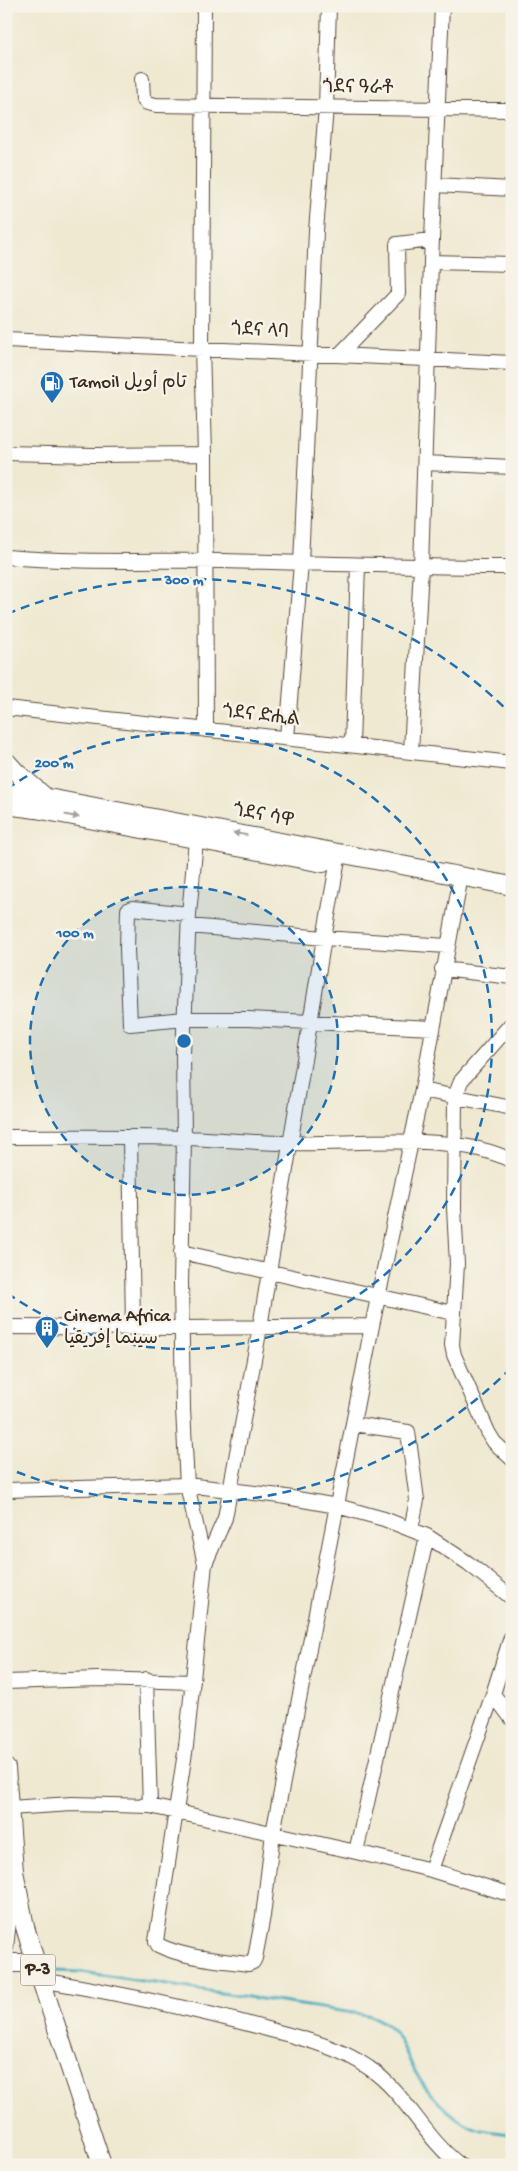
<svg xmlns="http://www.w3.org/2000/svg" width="518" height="2171" viewBox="0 0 518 2171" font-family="'Gochi Hand','Playpen Sans Arabic','Noto Sans Ethiopic',sans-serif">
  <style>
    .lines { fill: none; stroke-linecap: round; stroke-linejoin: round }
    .stream { stroke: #40abbf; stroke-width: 3 }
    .minor-casing { stroke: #564739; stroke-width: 16 }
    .major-casing { stroke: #564739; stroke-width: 20 }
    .minor { stroke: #fff; stroke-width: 14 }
    .major { stroke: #fff; stroke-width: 18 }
    .oneway { fill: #a79f9a }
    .ring { fill: none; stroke: #1f6fb2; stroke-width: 2.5; stroke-dasharray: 9 6 }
    .labels { text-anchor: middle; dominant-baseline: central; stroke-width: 5; stroke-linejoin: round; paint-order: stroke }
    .shield { fill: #f7f3e8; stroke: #73665b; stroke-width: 1 }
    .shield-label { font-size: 18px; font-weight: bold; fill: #3b2a1e }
    .street-label { font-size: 19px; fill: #3b2a1e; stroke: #f7f3e8 }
    .poi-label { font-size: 19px; fill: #3b2a1e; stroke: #f7f3e8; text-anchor: start }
    .centre { fill: #1f6fb2; stroke: #f7f3e8; stroke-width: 2.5 }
    .ring-label { font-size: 15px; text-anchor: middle; font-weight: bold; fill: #1f6fb2; stroke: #f7f3e8; stroke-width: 5; stroke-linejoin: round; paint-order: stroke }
  </style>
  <rect width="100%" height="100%" fill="#f7f3e8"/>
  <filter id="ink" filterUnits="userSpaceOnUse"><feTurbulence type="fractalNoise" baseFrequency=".02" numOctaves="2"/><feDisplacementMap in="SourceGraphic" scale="10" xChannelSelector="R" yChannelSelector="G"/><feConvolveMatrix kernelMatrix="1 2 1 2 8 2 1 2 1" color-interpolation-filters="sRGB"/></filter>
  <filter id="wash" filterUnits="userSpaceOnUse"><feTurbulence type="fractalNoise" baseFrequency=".0096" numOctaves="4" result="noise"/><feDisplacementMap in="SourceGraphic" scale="20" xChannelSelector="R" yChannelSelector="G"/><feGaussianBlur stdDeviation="1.12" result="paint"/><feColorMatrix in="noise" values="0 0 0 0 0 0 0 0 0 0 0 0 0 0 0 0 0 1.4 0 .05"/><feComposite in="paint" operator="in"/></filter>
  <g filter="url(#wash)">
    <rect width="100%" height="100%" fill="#efe9d1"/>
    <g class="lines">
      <path class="stream" d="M53,1971L82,1972L367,2015C400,2025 401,2046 416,2073C425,2091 452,2118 470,2126C482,2132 499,2132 512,2134"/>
    </g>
  </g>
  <g filter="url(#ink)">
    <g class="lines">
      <defs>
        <path id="minor" d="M204,6L202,348L205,454L206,730
          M142,79L143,99L147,103L156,105L512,110
          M435,185L512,189
          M431,262L512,264
          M6,340L512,363
          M340,354L398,294L397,244L432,240
          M6,453L93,455L205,454
          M425,463L512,467
          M6,557C78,563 151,560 223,561C319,563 415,567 512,567
          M6,708L512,763
          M287,738L301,563L316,231L326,107L329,6
          M352,745L358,565
          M411,752L421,567L431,262L442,6
          M197,830L189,914L183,1053L184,1138L181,1283L183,1409L187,1485L205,1564
          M339,854L324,938L260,1327L225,1518L205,1564L186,1746L156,1941L158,1945C184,1958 219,1960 248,1964L253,1962L255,1958L263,1916L273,1833L372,1326L422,1090L461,876
          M189,914L132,908L128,910L127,949L130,1024L185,1019H249L433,1028
          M189,926L324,938L447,946
          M442,969L512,977
          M512,1023L461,1081L455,1097L454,1208L457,1264L452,1345L454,1355L488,1432L494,1442L512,1459
          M422,1090L512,1108
          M6,1137C66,1137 125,1136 185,1138C220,1139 255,1143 291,1143C353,1145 457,1131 512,1161
          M130,1137L133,1327
          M181,1252L453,1313
          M6,1327L182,1328L372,1326
          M353,1424L408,1432L417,1500L411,1529
          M6,1490L187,1485L280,1496L337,1506L384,1519L427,1536L468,1563L512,1598
          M146,1679L150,1806
          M6,1682L98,1679L193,1682
          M493,1694L512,1719
          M9,1808L72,1804L150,1806L356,1852L431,1870L512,1895
          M356,1852L427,1536
          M431,1870L493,1694L512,1634
          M6,1948L13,1884
          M41,1980C117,1993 192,2008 267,2029C301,2038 340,2047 369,2068C406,2093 424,2138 460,2165"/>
        <path id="major" d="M6,761L16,772L43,795
          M6,790L512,886
          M6,805L36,809L323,863
          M6,1768L14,1871L25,1927L41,1980L102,2165
          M6,1963H35"/>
      </defs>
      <use href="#minor" class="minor-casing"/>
      <use href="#major" class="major-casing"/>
      <use href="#minor" class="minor"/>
      <use href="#major" class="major"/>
    </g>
    <defs><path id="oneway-solid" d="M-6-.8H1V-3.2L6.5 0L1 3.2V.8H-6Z" transform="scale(1.25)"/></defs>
    <g class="oneway">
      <use href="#oneway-solid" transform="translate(72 816) rotate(11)"/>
      <use href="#oneway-solid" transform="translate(240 834) rotate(-170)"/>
    </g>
  </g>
  <circle cx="184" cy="1041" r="154" fill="#1f6fb2" fill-opacity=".12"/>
  <g class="ring">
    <circle cx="184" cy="1041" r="154"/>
    <path d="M7 789A308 308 0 1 1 7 1293"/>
    <path d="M511 1368A462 462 0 0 1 7 1468M7 614A462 462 0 0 1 511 714"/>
  </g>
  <defs>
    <symbol id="fuel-pin" viewBox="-11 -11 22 30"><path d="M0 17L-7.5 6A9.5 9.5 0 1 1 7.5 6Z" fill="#1f6fb2" stroke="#f7f3e8"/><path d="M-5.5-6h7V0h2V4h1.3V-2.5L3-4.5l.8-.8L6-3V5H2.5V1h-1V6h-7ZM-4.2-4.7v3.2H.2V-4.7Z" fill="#fff"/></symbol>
    <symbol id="building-pin" viewBox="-11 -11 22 30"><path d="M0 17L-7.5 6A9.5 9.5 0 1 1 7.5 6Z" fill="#1f6fb2" stroke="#f7f3e8"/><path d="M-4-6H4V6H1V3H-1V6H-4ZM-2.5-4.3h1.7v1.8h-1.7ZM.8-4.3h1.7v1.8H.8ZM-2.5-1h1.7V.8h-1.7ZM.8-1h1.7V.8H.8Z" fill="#fff"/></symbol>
  </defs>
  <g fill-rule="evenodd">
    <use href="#fuel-pin" x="38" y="369" width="28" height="38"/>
    <use href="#building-pin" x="33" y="1314" width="28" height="38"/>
  </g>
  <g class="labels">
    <rect class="shield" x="20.5" y="1954.5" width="35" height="31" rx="4"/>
    <g class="shield-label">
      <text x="38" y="1970">P-3</text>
    </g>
    <g class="street-label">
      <text transform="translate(358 89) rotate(1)">ጎደና ዓራቶ</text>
      <text transform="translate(260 332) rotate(3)">ጎደና ላባ</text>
      <text transform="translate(261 717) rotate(6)">ጎደና ድሒል</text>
      <text transform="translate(263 817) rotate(11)">ጎደና ሳዋ</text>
    </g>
    <g class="poi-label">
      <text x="70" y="383">Tamoil تام أويل</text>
      <text x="64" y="1317">Cinema Africa<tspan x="64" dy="22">سينما إفريقيا</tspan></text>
    </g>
  </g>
  <circle cx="184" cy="1041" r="8" class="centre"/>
  <g class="ring-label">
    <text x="184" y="584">300 m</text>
    <text x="54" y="767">200 m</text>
    <text x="75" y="937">100 m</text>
  </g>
  <rect width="518" height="2171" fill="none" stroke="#f7f3e8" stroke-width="25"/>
</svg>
